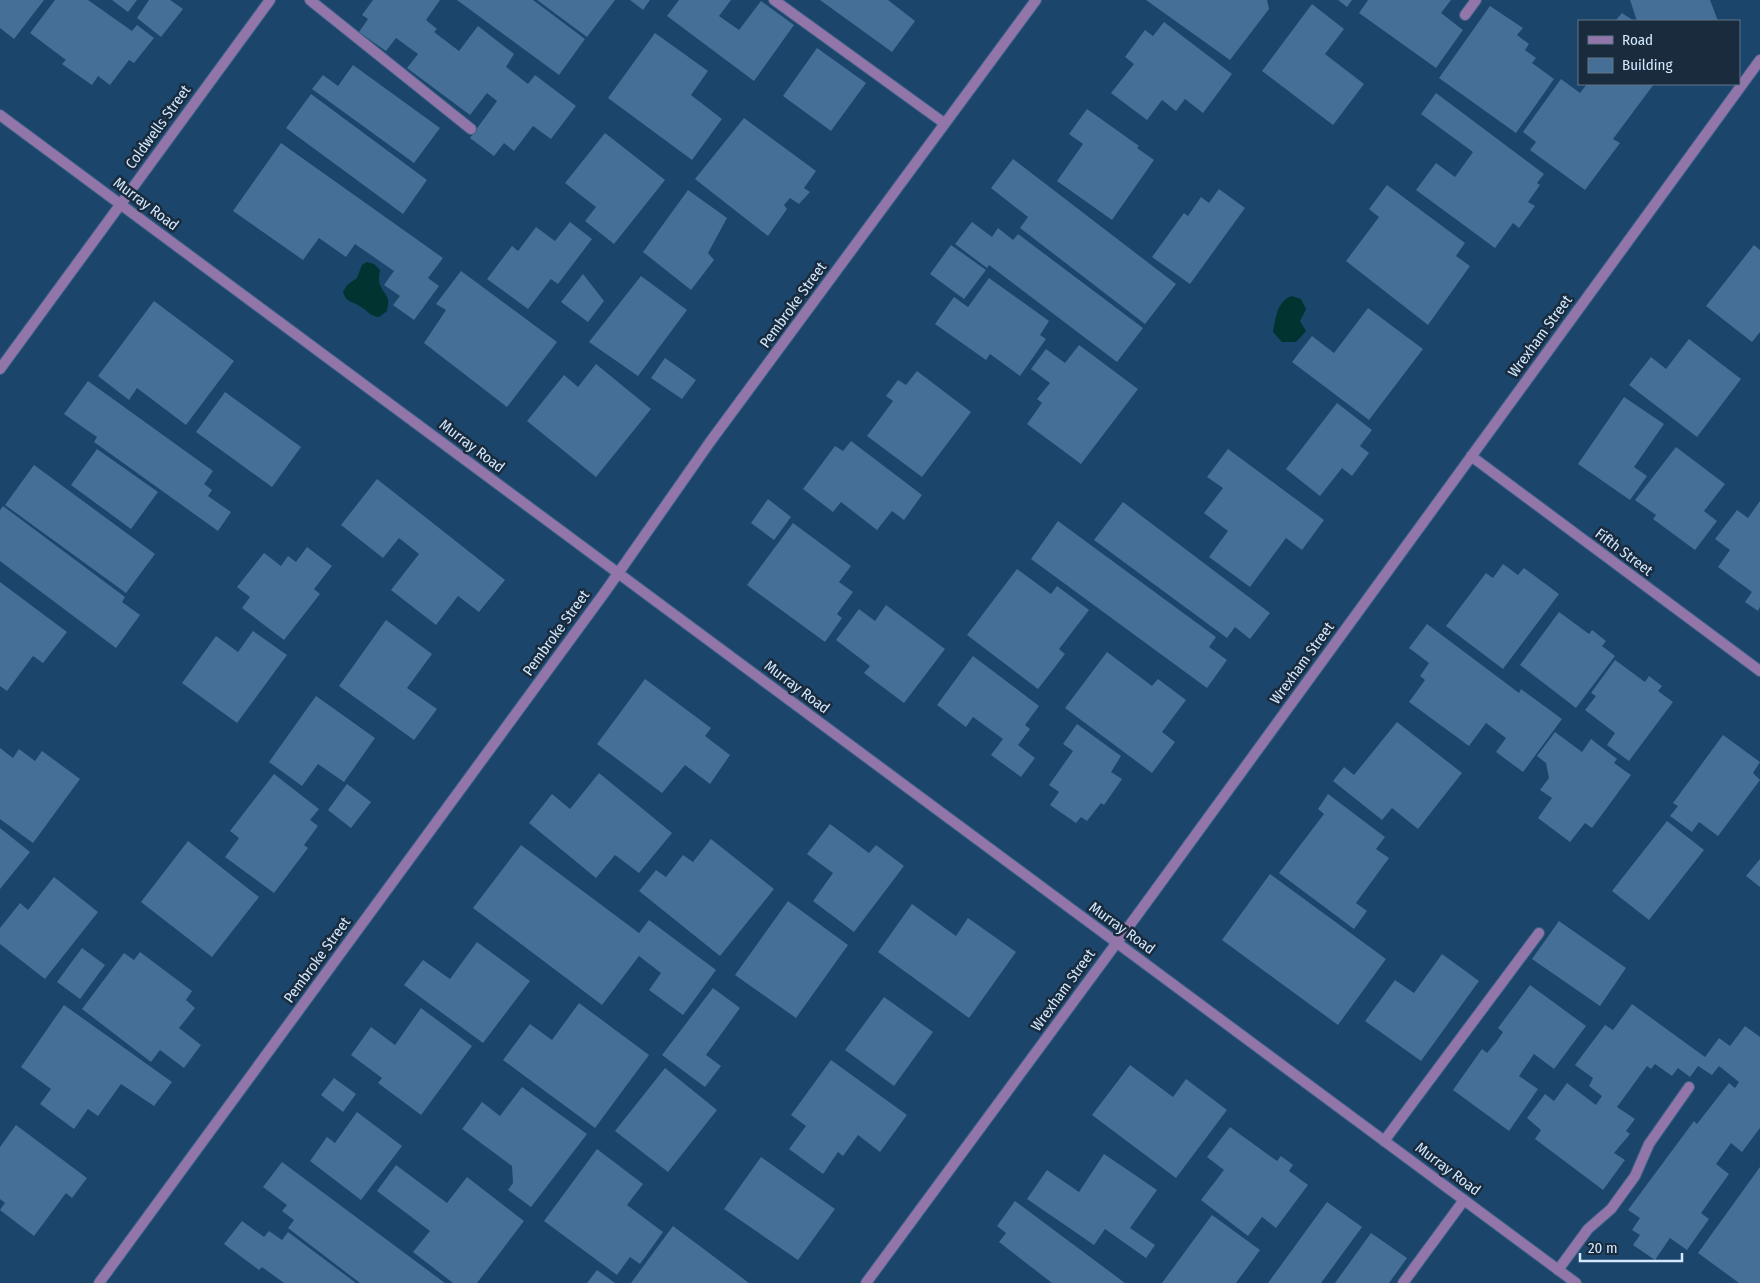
<svg xmlns="http://www.w3.org/2000/svg" width="1760" height="1283" viewBox="0 0 1760 1283" font-family="'Fira Sans Condensed',sans-serif">
  <style>
    .water { fill: #013330 }
    .building { fill: #456f97 }
    .lines { fill: none; stroke-linecap: round; stroke-linejoin: round }
    .service-casing { stroke: #3c6286; stroke-width: 12 }
    .minor-casing { stroke: #3c6286; stroke-width: 12 }
    .service { stroke: #9276aa; stroke-width: 10 }
    .minor { stroke: #9276aa; stroke-width: 10 }
    .labels { text-anchor: middle; dominant-baseline: central; stroke-width: 5; stroke-linejoin: round; paint-order: stroke }
    .street-label { font-size: 15px; fill: #d1e8ff; stroke: #192b3c }
  </style>
  <rect width="100%" height="100%" fill="#1b456b"/>
  <path class="water" d="M367,262L374,264L380,270C379,275 378,282 381,287C387,299 390,295 387,311L379,317C370,316 368,311 361,307C353,301 346,303 343,292L347,285L357,278L362,265Z
    M1292,296L1301,299L1306,309L1300,321L1306,331L1296,342H1282L1273,332C1276,317 1277,301 1292,296Z"/>
  <path class="building" d="M0,0H44L14,39L0,28Z
    M55,0H88L132,31L137,25L154,38L134,63L129,60L110,85L98,76L92,85L62,64L66,60L30,33Z
    M112,0H137L128,12Z
    M149,0H170L183,9L161,37L137,18Z
    M373,0H440L426,20L437,29L434,32L459,51L478,26L514,54L506,67L528,84L535,75L576,106L551,139L533,126L514,151L504,143L494,156L470,138L497,101L487,93L470,115L407,68L418,54L396,38L386,51L359,32L368,19L362,15Z
    M457,0H533L585,39L559,75Z
    M537,0H615L587,37Z
    M630,0H650L643,10Z
    M679,0H731L719,16L739,30L761,1L794,25L754,81L667,16Z
    M820,0H888L915,21L892,52Z
    M1146,0H1267L1269,9L1230,60Z
    M1338,0H1352L1347,7Z
    M1368,0H1451L1441,13L1463,30L1436,68L1359,13Z
    M1630,0H1710L1718,21H1637Z
    M1312,4L1344,29L1325,54L1364,84L1333,125L1262,71Z
    M1490,6L1523,28L1517,35L1529,44L1525,50L1536,58L1532,63L1554,79L1516,133L1439,78Z
    M1622,13L1634,21H1615Z
    M1164,22L1232,74L1203,113L1185,99L1176,111L1162,100L1147,120L1111,93L1134,64L1125,57L1145,30L1153,36Z
    M655,33L708,71L691,95L722,119L692,160L608,98Z
    M817,48L866,83L831,131L783,96Z
    M353,65L440,128L414,163L312,89L323,75L338,86Z
    M1561,79L1580,93L1587,84H1654L1613,139L1620,143L1585,190L1530,150L1536,142L1523,132Z
    M1436,93L1544,174L1537,183L1540,185L1528,202L1535,206L1519,228L1513,223L1495,248L1416,190L1436,163L1455,177L1473,152L1421,114Z
    M311,94L427,180L403,214L286,128Z
    M1087,109L1139,146L1137,148L1154,160L1112,220L1057,181L1083,144L1069,134Z
    M744,118L816,171L804,188L810,192L799,204L790,198L784,205L787,209L768,236L695,179Z
    M605,133L665,180L614,244L585,221L596,207L565,183Z
    M281,143L443,258L428,278L439,286L414,320L393,305L400,296L384,285L394,271L355,244L346,257L319,238L303,260L233,211Z
    M1013,159L1176,284L1145,324L1020,228L1028,217L991,188Z
    M1387,185L1465,243L1456,256L1470,266L1428,325L1346,261L1379,217L1369,209Z
    M1219,189L1245,208L1190,284L1152,257L1184,213L1188,216L1201,197L1209,203Z
    M688,190L727,218L708,253L714,260L691,290L643,252Z
    M570,222L592,239L558,284L551,279L528,309L487,279L512,246L518,251L536,227L555,241Z
    M972,222L992,237L998,228L1013,240L1018,234L1143,328L1117,362L989,265L987,268L955,244Z
    M951,245L986,270L964,299L930,274Z
    M1754,245L1760,250V332L1752,342L1706,306Z
    M461,271L557,342L507,407L424,343L446,310L436,304Z
    M583,274L604,301L588,322L561,302Z
    M641,276L687,310L638,376L589,342Z
    M989,278L1049,321L1040,335L1046,339L1020,376L990,354L986,360L935,324L954,297L968,307Z
    M154,301L234,361L186,425L137,388L129,400L98,376Z
    M1368,308L1423,349L1369,420L1292,362L1312,336L1334,353Z
    M1689,339L1741,379L1697,437L1629,385L1651,357L1666,369Z
    M1079,345L1138,389L1081,464L1027,424L1042,403L1037,399L1050,383L1031,369L1046,349L1065,363Z
    M665,358L696,380L682,399L651,378Z
    M596,364L651,409L596,477L527,421L564,375L578,387Z
    M917,371L971,412L922,477L867,436L893,401L886,396L898,380L906,385Z
    M88,381L213,471L204,484L212,490L208,496L231,512L218,531L94,442L97,437L64,414Z
    M225,392L301,447L272,487L196,432Z
    M1624,397L1664,424L1634,467L1647,476L1630,500L1578,464Z
    M1337,403L1372,430L1360,446L1369,453L1352,476L1342,468L1320,496L1286,469Z
    M851,441L922,495L904,520L892,511L877,530L841,502L833,512L803,489L835,446L843,451Z
    M1676,447L1725,484L1704,511L1717,521L1695,550L1653,519L1656,515L1635,500Z
    M97,449L158,492L131,529L71,485Z
    M1228,449L1324,520L1302,550L1286,538L1250,587L1209,557L1228,531L1204,513L1223,488L1207,477Z
    M34,465L155,554L126,593L5,505Z
    M377,479L505,580L479,612L458,596L436,625L391,590L419,554L399,538L383,558L341,525Z
    M768,499L791,517L774,540L751,523Z
    M1760,501V607L1758,611L1745,602L1752,592L1718,567L1730,550L1715,539L1737,510L1748,518Z
    M1123,502L1270,613L1250,639L1235,627L1227,638L1094,540Z
    M3,506L125,597L122,602L140,615L116,648L0,561V510Z
    M1058,521L1216,637L1209,647L1227,660L1207,688L1031,559Z
    M793,523L851,566L839,582L853,592L837,614L842,618L825,642L747,585Z
    M307,547L332,566L314,589L320,594L284,640L242,608L250,597L237,587L264,553L281,566L288,556L296,562Z
    M1503,564L1518,575L1524,568L1559,594L1503,669L1446,626L1486,573L1493,578Z
    M1017,569L1051,594L1057,586L1089,610L1059,649L1065,654L1038,689L967,635Z
    M0,582L67,632L43,663L33,656L7,691L0,686Z
    M886,605L945,649L904,703L864,673L870,666L836,640L859,609L875,621Z
    M1559,612L1589,634L1592,630L1606,641L1602,646L1615,656L1576,708L1520,665Z
    M386,620L432,654L407,688L437,709L414,740L339,686Z
    M1427,624L1519,693L1521,689L1562,719L1523,772L1496,752L1506,738L1486,723L1469,746L1409,702L1425,680L1420,676L1429,663L1409,648Z
    M253,631L287,655L237,723L182,683L216,636L238,652Z
    M1107,652L1152,686L1158,679L1186,700L1162,732L1175,742L1152,773L1065,708Z
    M973,656L1039,706L1025,725L1030,729L1018,745L1035,758L1021,777L991,755L1003,739L973,717L966,727L937,705Z
    M1615,660L1645,682L1649,676L1662,686L1658,691L1673,702L1629,761L1607,745L1615,733L1585,710L1596,696L1591,693Z
    M645,679L711,728L705,736L730,755L710,784L685,765L662,793L597,744Z
    M316,696L375,738L344,782L318,764L302,786L269,762Z
    M1397,722L1462,773L1418,829L1392,808L1382,820L1333,781L1344,767L1354,775Z
    M1077,724L1121,756L1111,772L1122,779L1104,805L1101,803L1087,821L1081,817L1076,823L1050,805L1059,792L1049,785L1073,751L1063,744Z
    M1555,732L1582,752L1591,739L1617,759L1614,763L1631,775L1592,828L1585,823L1570,842L1538,818L1552,798L1540,790L1549,778L1546,763L1537,756Z
    M1723,735L1760,762L1753,773L1760,780L1718,836L1699,822L1692,832L1670,816L1678,806L1673,803Z
    M0,748L13,758L19,749L35,761L42,751L80,779L33,843L0,819Z
    M599,773L672,833L639,873L615,855L596,878L529,823L552,794L570,809Z
    M274,774L319,809L310,820L318,826L304,845L308,848L274,893L225,857L239,838L230,831Z
    M347,784L371,802L351,828L328,810Z
    M1328,794L1385,837L1376,849L1389,858L1356,903L1367,911L1354,929L1279,873L1324,814L1318,809Z
    M1667,821L1704,850L1649,920L1612,891Z
    M830,824L869,853L876,845L904,866L854,932L813,901L833,873L807,854Z
    M0,828L30,852L0,889Z
    M711,839L774,889L720,956L639,891L656,870L666,877L683,855L693,862Z
    M188,841L259,897L212,957L141,902Z
    M521,845L639,933L649,920L716,970L683,1015L649,990L661,973L639,956L602,1005L473,908Z
    M1760,859V887L1746,876Z
    M1270,874L1386,959L1338,1025L1222,940Z
    M54,877L98,912L45,979L0,944V928L20,903L28,910Z
    M788,901L848,945L796,1018L735,975Z
    M912,904L956,936L968,918L1016,952L969,1018L878,952Z
    M1559,921L1626,968L1600,1006L1532,959Z
    M477,942L530,981L483,1043L404,985L423,960L450,979Z
    M82,948L105,965L80,999L57,982Z
    M140,952L192,991L186,1000L195,1008L179,1028L201,1045L184,1068L160,1050L151,1062L82,1009L124,953L134,960Z
    M1442,954L1479,981L1421,1061L1365,1021L1395,980L1414,993Z
    M1530,985L1586,1026L1554,1069L1534,1054L1519,1076L1538,1089L1509,1131L1453,1090L1482,1049L1487,1053L1497,1041L1503,1032L1498,1028Z
    M713,988L740,1008L706,1055L721,1066L705,1087L662,1055Z
    M884,997L933,1032L894,1086L845,1050Z
    M579,1003L649,1055L595,1128L503,1060L530,1024L552,1040Z
    M1632,1004L1705,1057L1719,1038L1730,1046L1745,1026L1760,1037V1128L1742,1152L1731,1143L1716,1164L1729,1174L1701,1213L1709,1219L1687,1250L1670,1238L1655,1260L1633,1245L1640,1235L1632,1230L1640,1218L1628,1210L1694,1121L1697,1124L1729,1083L1735,1088L1739,1082L1719,1066L1712,1075L1698,1066L1690,1077L1678,1068L1672,1076L1655,1064L1651,1069L1647,1066L1617,1107L1635,1119L1626,1131L1630,1134L1614,1153L1625,1160L1603,1190L1535,1139L1541,1130L1527,1118L1545,1094L1554,1101L1567,1083L1596,1105L1602,1096L1589,1086L1593,1078L1575,1065L1605,1025L1613,1030Z
    M64,1005L172,1082L154,1106L121,1084L98,1116L88,1109L74,1129L40,1104L51,1089L21,1067Z
    M421,1008L472,1046L421,1115L378,1083L382,1078L351,1055L371,1027L395,1045Z
    M831,1060L907,1115L880,1152L858,1135L843,1156L838,1152L823,1174L789,1149L806,1126L791,1115Z
    M1130,1065L1173,1097L1186,1079L1227,1110L1176,1178L1092,1115Z
    M665,1068L717,1110L668,1172L615,1131Z
    M334,1078L356,1094L343,1112L321,1095Z
    M522,1087L587,1134L531,1207L508,1190L513,1183L512,1166L462,1129L482,1102L500,1116Z
    M357,1112L402,1146L361,1200L310,1161L327,1137L335,1143Z
    M16,1125L87,1178L72,1198L66,1193L34,1236L0,1210L5,1203L0,1199V1147Z
    M1230,1127L1277,1161L1281,1156L1293,1165L1289,1171L1308,1185L1276,1228L1262,1217L1248,1236L1201,1200L1224,1170L1207,1157Z
    M597,1149L643,1184L627,1205L663,1232L640,1264L630,1257L617,1275L544,1221Z
    M1104,1154L1157,1190L1130,1228L1155,1245L1146,1258L1105,1229L1094,1245L1027,1199L1047,1170L1079,1192Z
    M761,1157L835,1209L798,1260L724,1209Z
    M282,1162L445,1283H360L288,1228L294,1220L282,1211L287,1205L263,1187Z
    M396,1165L447,1203L467,1177L524,1221L477,1283H453L413,1252L430,1231L377,1191Z
    M1760,1167V1283H1739L1698,1253Z
    M1015,1201L1125,1283H1052L999,1242L1006,1233L997,1226Z
    M1327,1202L1362,1227L1321,1283H1268Z
    M1212,1215L1260,1250L1236,1283H1162Z
    M242,1221L264,1237L269,1231L282,1240L288,1232L356,1283H284L262,1267L259,1270L224,1244Z
    M673,1226L749,1283H631Z
    M1371,1233L1407,1258L1389,1283H1335Z
    M597,1270L615,1283H587Z"/>
  <g class="lines">
    <defs>
      <path id="service" d="M310,0L471,129
        M774,0L944,123
        M1465,15L1476,0
        M1384,1141L1539,933
        M1558,1270L1588,1229L1611,1209L1635,1176L1649,1144L1689,1087
        M1403,1283L1464,1200"/>
      <path id="minor" d="M0,115L1576,1283
        M0,369L270,0
        M1471,456L1760,671
        M99,1283L605,592L710,442L1036,0
        M866,1283L1146,903L1760,60"/>
    </defs>
    <use href="#service" class="service-casing"/>
    <use href="#minor" class="minor-casing"/>
    <use href="#service" class="service"/>
    <use href="#minor" class="minor"/>
  </g>
  <g class="labels">
    <g class="street-label">
      <text transform="translate(158 127) rotate(-54)">Coldwells Street</text>
      <text transform="translate(146 204) rotate(37)">Murray Road</text>
      <text transform="translate(793 305) rotate(-54)">Pembroke Street</text>
      <text transform="translate(1540 336) rotate(-54)">Wrexham Street</text>
      <text transform="translate(472 446) rotate(37)">Murray Road</text>
      <text transform="translate(1624 552) rotate(37)">Fifth Street</text>
      <text transform="translate(556 633) rotate(-54)">Pembroke Street</text>
      <text transform="translate(1302 663) rotate(-54)">Wrexham Street</text>
      <text transform="translate(797 687) rotate(37)">Murray Road</text>
      <text transform="translate(1122 928) rotate(36)">Murray Road</text>
      <text transform="translate(317 960) rotate(-54)">Pembroke Street</text>
      <text transform="translate(1063 990) rotate(-54)">Wrexham Street</text>
      <text transform="translate(1448 1169) rotate(37)">Murray Road</text>
    </g>
  </g>
  <rect x="1578" y="20" width="162" height="65" fill="#192b3c" stroke="#63778a"/>
  <rect x="1588" y="36" width="25" height="8" fill="#9276aa" stroke="#63778a"/>
  <text x="1622" y="45" font-size="15" fill="#d1e8ff">Road</text>
  <rect x="1588" y="58" width="25" height="15" fill="#456f97" stroke="#63778a"/>
  <text x="1622" y="70" font-size="15" fill="#d1e8ff">Building</text>
  <path d="M1580 1253v8h102v-8" fill="none" stroke="#d1e8ff" stroke-width="2.5"/>
  <text x="1588" y="1253" font-size="15" fill="#d1e8ff" stroke="#192b3c" stroke-width="4" paint-order="stroke">20 m</text>
</svg>
